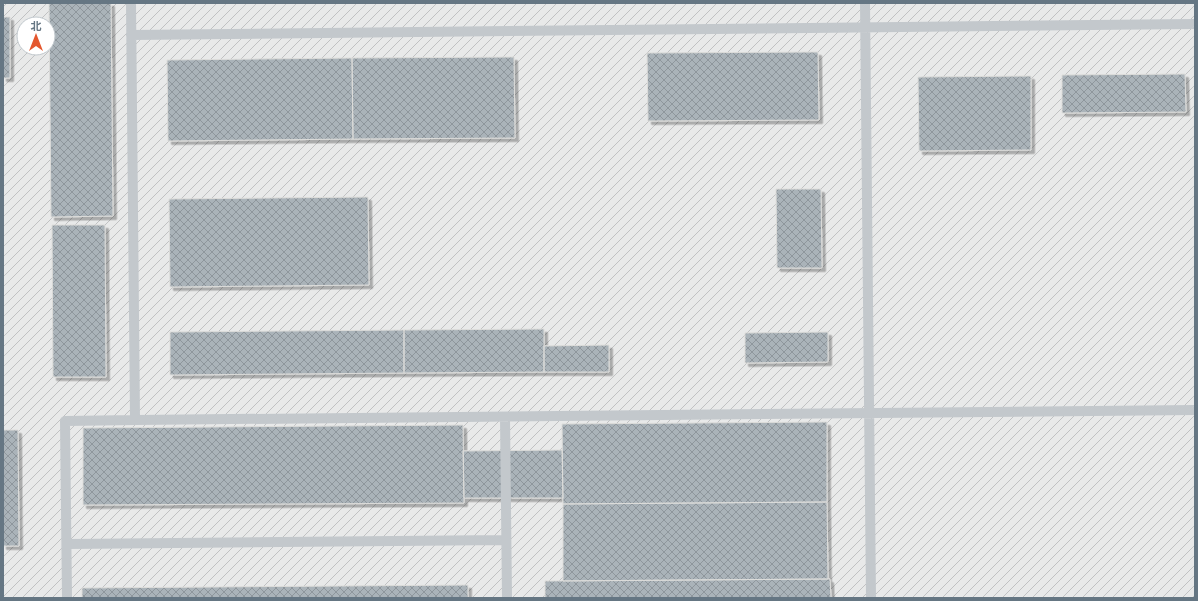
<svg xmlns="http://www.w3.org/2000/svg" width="1198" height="601" viewBox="0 0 1198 601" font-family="'IBM Plex Sans','Noto Sans SC',sans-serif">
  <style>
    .industrial { fill: url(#industrial-furrows); fill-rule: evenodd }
    .building { fill: url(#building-cross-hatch); stroke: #dcdcda; filter: url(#shadow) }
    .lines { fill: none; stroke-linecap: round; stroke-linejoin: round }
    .service { stroke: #c3c8cc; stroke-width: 10 }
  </style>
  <defs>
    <pattern id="industrial-furrows" width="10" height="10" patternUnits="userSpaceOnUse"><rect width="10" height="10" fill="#e8e9e9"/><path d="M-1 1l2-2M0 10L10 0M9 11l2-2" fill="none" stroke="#c0c1c2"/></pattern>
    <pattern id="building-cross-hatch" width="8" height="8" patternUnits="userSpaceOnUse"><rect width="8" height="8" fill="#aab3b9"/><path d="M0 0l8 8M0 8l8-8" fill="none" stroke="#8e969c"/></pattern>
    <filter id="shadow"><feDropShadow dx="3.5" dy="3.5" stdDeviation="0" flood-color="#0004"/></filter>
  </defs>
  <rect width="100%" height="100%" fill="#fafaf8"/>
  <path class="industrial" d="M3,3H1195V598H3ZM24,24H48V48H24Z"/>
  <path class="building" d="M49,3H111L113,216L51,217Z
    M3,17H10V78H3Z
    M818,52L819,120L648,121L647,53Z
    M514,57L515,138L353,139L352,58Z
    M352,58L353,139L168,141L167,60Z
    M1185,74L1186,112L1062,113V75Z
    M1031,76V150L919,151L918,77Z
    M776,189H821L822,268H777Z
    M368,197L369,285L170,287L169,199Z
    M52,225H105L106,377H53Z
    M544,329V372L404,373V330Z
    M404,330V373L170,375V332Z
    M828,332V362L745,363V333Z
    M609,345V372H544V346Z
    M827,422V502L563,504L562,424Z
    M463,425L464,503L83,505V428Z
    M3,430H18L19,546H3Z
    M562,450L563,498H464L463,451Z
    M827,502L828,579L563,581V504Z
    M830,579L831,598H545V581Z
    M468,585V598H82V588Z"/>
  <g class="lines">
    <path class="service" d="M865,3L871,598
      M131,35L1195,24
      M505,417L507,598
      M135,420L1195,410
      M67,544L506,540
      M67,598L65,421L135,420L131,3"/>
  </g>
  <rect width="1198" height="601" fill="none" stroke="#657683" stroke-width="8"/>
  <g transform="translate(36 36)"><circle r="19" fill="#ffffff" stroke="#c1c8cd"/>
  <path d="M0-3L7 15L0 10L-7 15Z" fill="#e4572e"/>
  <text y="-6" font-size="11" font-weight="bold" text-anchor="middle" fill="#657683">北</text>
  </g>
</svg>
